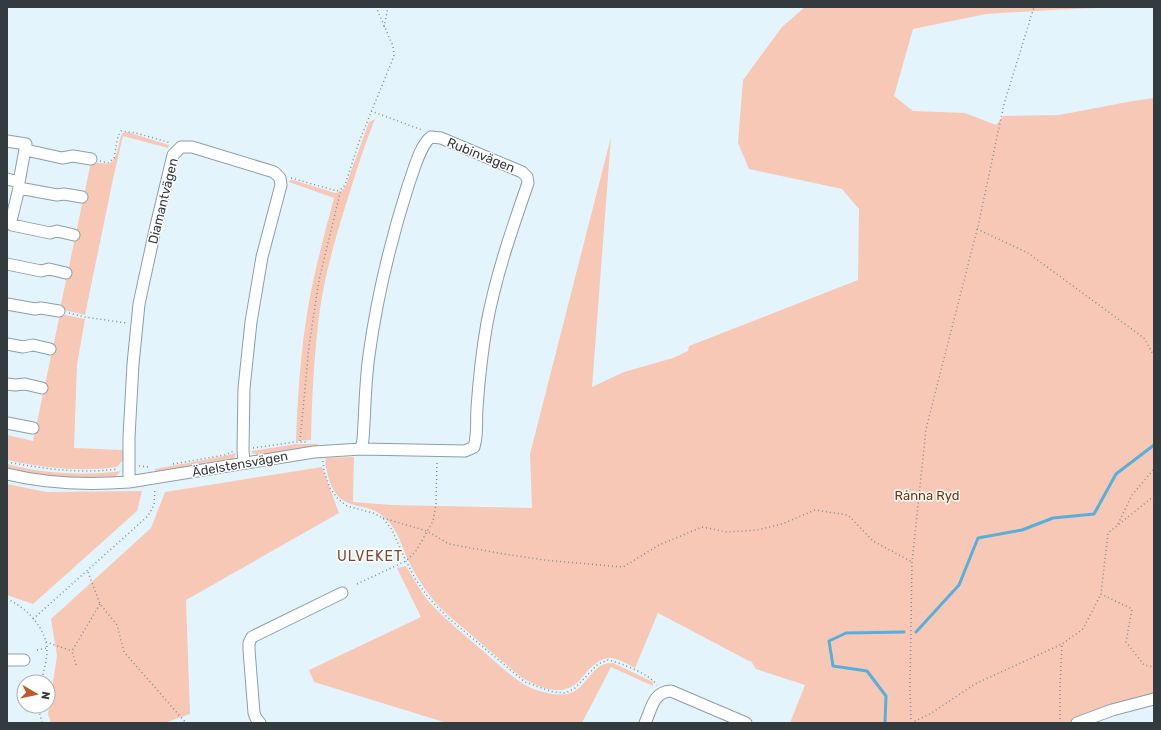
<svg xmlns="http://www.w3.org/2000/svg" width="1161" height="730" viewBox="0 0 1161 730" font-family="Rubik,sans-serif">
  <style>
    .green { fill: #f7c8b5 }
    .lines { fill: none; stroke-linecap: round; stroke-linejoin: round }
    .stream { stroke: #57afdc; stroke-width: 3 }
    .minor-casing { stroke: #8c9ea9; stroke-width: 13 }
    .path { stroke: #838f95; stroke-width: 1.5; stroke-dasharray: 1 3; stroke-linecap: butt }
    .minor { stroke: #fff; stroke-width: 11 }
    .labels { text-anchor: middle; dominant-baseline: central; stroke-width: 3; stroke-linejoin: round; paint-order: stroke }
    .street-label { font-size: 13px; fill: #333b3f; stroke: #fff }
    .park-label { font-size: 13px; fill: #752f07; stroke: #fff }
    .neighbourhood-label { font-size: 14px; letter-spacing: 1px; fill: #834123; stroke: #fff }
  </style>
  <rect width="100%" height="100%" fill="#e4f4fd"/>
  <path class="green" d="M805,7H1103L1098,8L1051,10L986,14L913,29L894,96L913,111L965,113L996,125L1003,116L1059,115L1133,101L1154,98V704L1110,712L1089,723H790L805,685L756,669L751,661H749L658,613L635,668C627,664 618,658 609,658C604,658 599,661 595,664C588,669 584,676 578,682C561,698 538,687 521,677C503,662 485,647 468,632C455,621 441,610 430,596C422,585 414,573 408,560C402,547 398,531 387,520C366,497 339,517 328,476C327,470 324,464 326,458L354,457L353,502L392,505L532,508L530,454L611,137L592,387L624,372L673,358L688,351L689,346L858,280L859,209L842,189L749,169L738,143L743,80L782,27Z
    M375,119C366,141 359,163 352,185C339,226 326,267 320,309C314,353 312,396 311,440L296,441C298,386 302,331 314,277C320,251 327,224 334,198L289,182L290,180H293L335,193L341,192L346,185L369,122Z
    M127,132L169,145L168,148L123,136L113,179L85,315L60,309L91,162L109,164C118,158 118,145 121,136L123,133Z
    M60,314L85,319L77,365L74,448L123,450V460L117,467C80,472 43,468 7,460V435L33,441Z
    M296,444H318V447L258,455L252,453V451Z
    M236,453L234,458L230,460L155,473V469L225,456Z
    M7,464C44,474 84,476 121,471L114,478C79,480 42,476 7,469Z
    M322,467L339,513L186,600L190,714L164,723H51L48,714L57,656L51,619L151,528L165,492Z
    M7,484L46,492L142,491L137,511L33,604L7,595Z
    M406,566C414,579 422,595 433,606C448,622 466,636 483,651C497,663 512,678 529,687C539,692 556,696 567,694C588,690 590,662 613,663L653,682V686L611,667L582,723H447L314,682L309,670L421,617L397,568Z"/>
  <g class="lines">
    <path class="stream" d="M916,632L959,585L978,538L1022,530L1053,518L1094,514L1116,474L1154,445
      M885,723L886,696L867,671L833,666L829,641L846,633L904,632"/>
    <defs>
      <path id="minor" d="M7,141L26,144L19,182V188L11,221L7,220
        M26,150L62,158L73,156L91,159
        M7,179L19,182
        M19,188L57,195L64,194L82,197
        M11,221L12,225L50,233L57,231L74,235
        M7,264L41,271L49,269L66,273
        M7,304L35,309L41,308L59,311
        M7,344L23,347L33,345L50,349
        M7,384L15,385L25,384L42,388
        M7,423L33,428
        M7,474C47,484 88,485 129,482L314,452L361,449L465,451L474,447C478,434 476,421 477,408C479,379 482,351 487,323C496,275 512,229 528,183L527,177L522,172L441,138L431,137C420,145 414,170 409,183C391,239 377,297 369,355C365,383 365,412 363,440L361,449
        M129,482V437L133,364L139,304L155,230L173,155L181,147H192L274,172L280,178L281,185L262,257L251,322L244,388L243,450L244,463
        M7,660H24
        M260,723L256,718L254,713L249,650V643L252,637L342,593
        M645,723C652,708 653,692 671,691L746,723
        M1077,723L1112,710L1154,699"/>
    </defs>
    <use href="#minor" class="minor-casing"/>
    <path class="path" d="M384,27L388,7
      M371,111L422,130
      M100,161L108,163L114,158L118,136L121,131L136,133L171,143
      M291,178L337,191L341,189L345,185L359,142L394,56L393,46L376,7
      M977,229L1028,253L1144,338L1154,356
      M69,313L85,317L126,323
      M300,441L309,346L319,280L341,189
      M253,448L295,442H307
      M323,461L324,471L330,488L338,499L347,506L373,513L383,518L392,530L406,561L416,580L428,597L447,617L525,682L553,692L566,693L575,688L598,664L608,660C623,664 648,673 657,685
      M7,462C47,469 78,474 118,469
      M173,464L225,455L234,451
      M139,466L151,467
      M1154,496L1108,533L1101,594L1132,609L1126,642L1144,665L1154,667
      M383,518L427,531L449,544L498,553L544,560L623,567L659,545L702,527L727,532L757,530L782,524L815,510L848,515L873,541L912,562
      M1118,524L1132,495L1154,469
      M88,572L100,604L117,625L124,652L186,723
      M357,584L406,561L416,551L433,521L436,504L437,460
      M7,599C25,607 41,623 46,642C49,654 44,670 41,682
      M33,619L148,516L154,505L155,488
      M46,642L72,651
      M37,650L47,648
      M76,665L72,651L100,604
      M38,706L42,723
      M911,723L910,686L912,562L926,429L979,222L1004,104L1034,7
      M911,723L930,714L975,684L1062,644
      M1060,723V687L1062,644L1083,629L1101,594"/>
    <use href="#minor" class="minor"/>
  </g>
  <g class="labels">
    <g class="street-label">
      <text transform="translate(481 155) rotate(22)">Rubinvägen</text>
      <text transform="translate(163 201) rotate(-76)">Diamantvägen</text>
      <text transform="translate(240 464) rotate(-10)">Ädelstensvägen</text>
    </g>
    <g class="park-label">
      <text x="927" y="495">Rånna Ryd</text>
    </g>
    <g class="neighbourhood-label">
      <text x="370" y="556">ULVEKET</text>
    </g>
  </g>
  <rect width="1161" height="730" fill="none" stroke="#333b3f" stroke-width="16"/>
  <g transform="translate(36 694) rotate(99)"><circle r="19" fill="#ffffff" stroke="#adb1b2"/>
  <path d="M0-3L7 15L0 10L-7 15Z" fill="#c05b29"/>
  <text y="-6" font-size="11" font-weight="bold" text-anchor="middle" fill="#333b3f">N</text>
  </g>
</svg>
